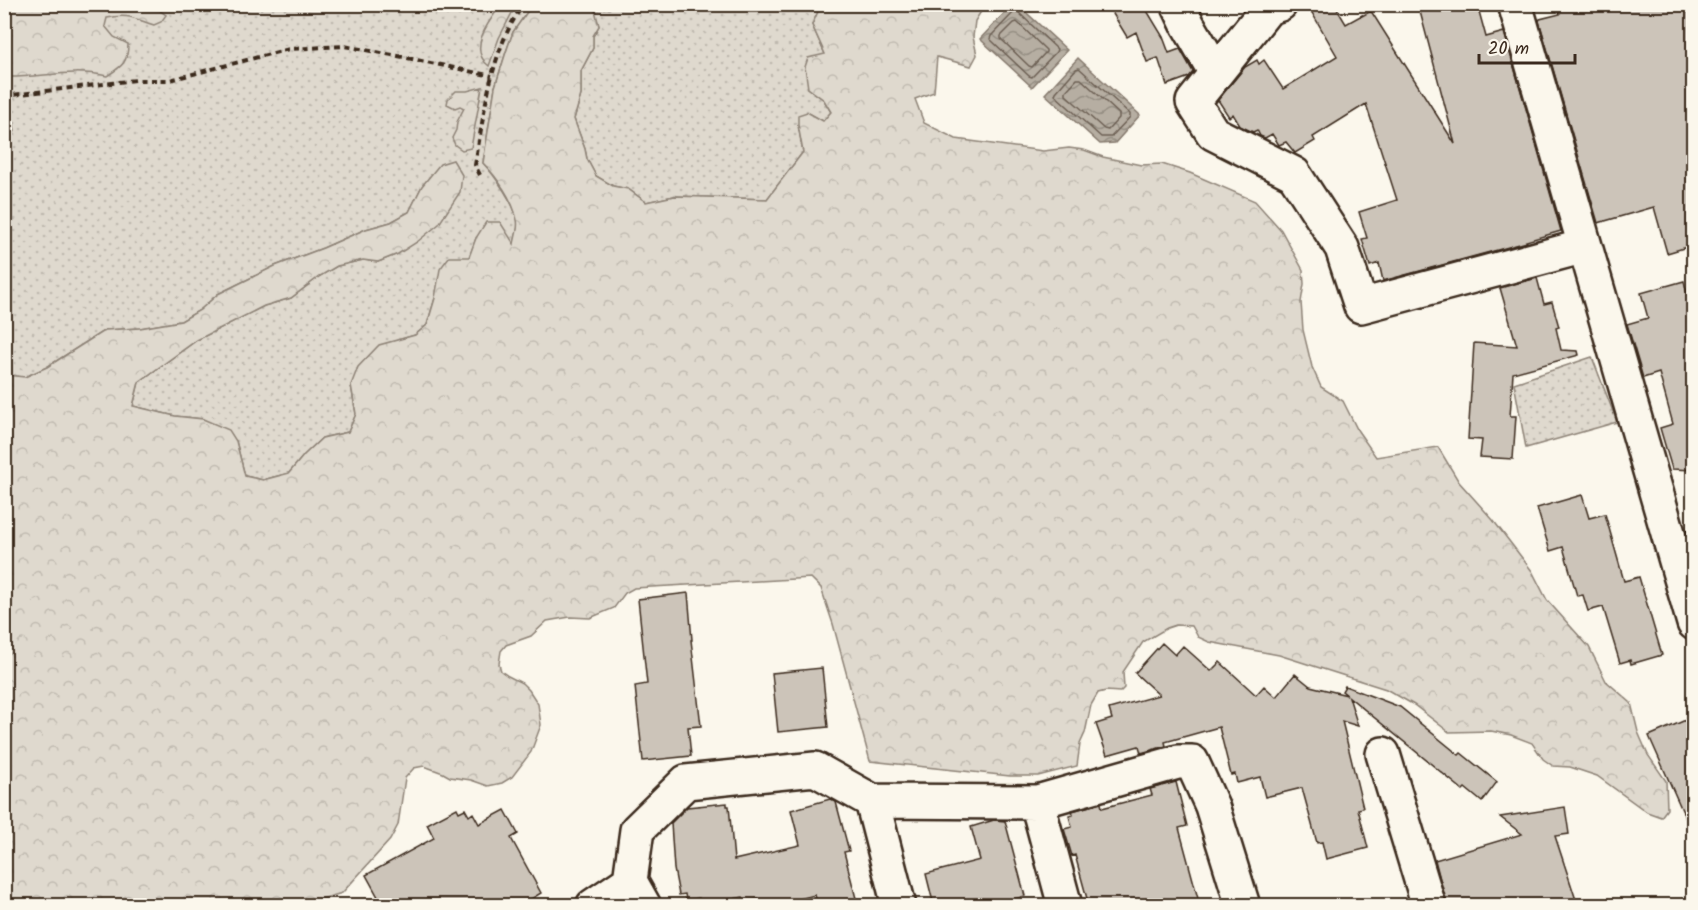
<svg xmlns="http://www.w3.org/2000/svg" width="1698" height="910" viewBox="0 0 1698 910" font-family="Kalam,sans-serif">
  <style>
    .grass { fill: url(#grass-dots); stroke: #8d8276; stroke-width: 1.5 }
    .forest { fill: url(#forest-crowns); stroke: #8d8276; stroke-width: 1.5 }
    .water { fill: url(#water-waves); stroke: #85796d; stroke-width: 1.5 }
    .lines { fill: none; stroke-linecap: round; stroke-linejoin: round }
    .shore { stroke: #6c5f53; stroke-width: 1.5 }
    .building { fill: #ccc4b9; stroke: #3b2a1e; stroke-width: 1.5 }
    .minor-casing { stroke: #3b2a1e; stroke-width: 38 }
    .path { stroke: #3b2a1e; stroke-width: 4; stroke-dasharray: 6 4.5; stroke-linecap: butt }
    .minor { stroke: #fbf7ec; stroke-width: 33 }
  </style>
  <defs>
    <pattern id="grass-dots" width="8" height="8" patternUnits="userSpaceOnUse" patternTransform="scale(1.5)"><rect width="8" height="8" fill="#dfd9ce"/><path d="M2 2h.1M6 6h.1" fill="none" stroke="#c0bab0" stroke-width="1.8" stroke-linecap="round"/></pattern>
    <pattern id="forest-crowns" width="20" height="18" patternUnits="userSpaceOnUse" patternTransform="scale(1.5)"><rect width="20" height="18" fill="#dfd9ce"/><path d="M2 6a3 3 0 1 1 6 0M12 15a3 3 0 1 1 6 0" fill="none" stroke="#c0bab0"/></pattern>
    <pattern id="water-waves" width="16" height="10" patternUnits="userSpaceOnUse" patternTransform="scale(1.5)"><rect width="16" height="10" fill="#b6aea2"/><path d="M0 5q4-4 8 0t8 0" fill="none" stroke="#958e83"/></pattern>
  </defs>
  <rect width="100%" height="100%" fill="#fbf7ec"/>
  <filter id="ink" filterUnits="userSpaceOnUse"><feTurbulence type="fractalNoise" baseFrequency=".0167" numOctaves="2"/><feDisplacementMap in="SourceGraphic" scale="12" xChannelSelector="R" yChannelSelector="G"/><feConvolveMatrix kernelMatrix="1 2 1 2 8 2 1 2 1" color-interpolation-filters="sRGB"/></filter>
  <g filter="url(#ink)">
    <path class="grass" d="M619,4L821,5L812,25L825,54L808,88L824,100L831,112L823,121L807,112L798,125L803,152L767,199L674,196L646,202L628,189L613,186L596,176L587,159L585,149L574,119L581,95V71L593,48V36L599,26L594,10L618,6Z
      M4,5H532L513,32L506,52L495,87L483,163C495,176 515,204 518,221C519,228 515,238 514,245L476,238L469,258L435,298L427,325L415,335L379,346L351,385L356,414L348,432L322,438L304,455L289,473L263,480L245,476L236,441L203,419L175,416L133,406L139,382L197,340L264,306L291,298L320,276L337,266L363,260L378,262L398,254L422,186L409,212L391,222L366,229L323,248L275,266L218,294L200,310L181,321L140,328L105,330L47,367L25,377L5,375Z
      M1592,357L1617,422L1526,448L1514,383Z"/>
    <path class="forest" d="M5,4L108,5L159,10L166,15L161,22L154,25C134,19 130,13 107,18L105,26L114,37L128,44C128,63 122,66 107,76C70,68 41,78 5,77Z
      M501,5H516L499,38L489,66C467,49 489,21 501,5Z
      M532,5H619L618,6L595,10L599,26L593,36V48L581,71V95L574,119L585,149L587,159L596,176L613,186L628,189L646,202L674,196L767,199L803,152L798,125V115L807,112L823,121L831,112L824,100L808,88L805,67L808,58L825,54L812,25L821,5H985L975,21L973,37L977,55L971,66L937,57L934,92L915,99L924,123L956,139L1043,151L1069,148L1084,150L1103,157L1141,165L1162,164L1190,173L1255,201L1281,230L1303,270L1304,284L1301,302L1303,330L1312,367L1321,387L1343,401L1358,431L1376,457L1438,447L1459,482L1493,520L1532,571L1547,600L1589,647L1606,681L1631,703L1638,732L1648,755L1666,781L1667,809L1661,817L1647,812L1597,776L1570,767L1553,766L1543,759L1532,743L1511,735L1491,731L1449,732L1414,705L1386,689L1279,655L1209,642L1198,637L1192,626L1176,625L1167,628L1143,642L1123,672L1124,688L1120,692L1106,691L1098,693L1091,705L1085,733L1080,744L1077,766L1038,776H1010L870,761L833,624L821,588L811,578L634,588L625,593L614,608L590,618L570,617L547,621L531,636L506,645L501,651L499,664L501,671L508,676L522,683L529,690L538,704L541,725L531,752L512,777L502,783L488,786L471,780L450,777L443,773L424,766L414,768L405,778L398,825L390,840L342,893L298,906L5,905V375L25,377L47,367L105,330L140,328L181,321L200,310L218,294L275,266L323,248L366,229L391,222L409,212L422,186L440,164L453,160L462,175L460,192L439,224L417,242L398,254L378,262L363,260L337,266L320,276L291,298L264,306L197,340L139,382L133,406L175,416L203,419L229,430L236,441L245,476L263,480L289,473L304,455L322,438L348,432L356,414L351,385L358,367L379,345L415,335L427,325L435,298L440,269L449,257H469L476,238L486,222H500L514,244C515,237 519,227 517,220C513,200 497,177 483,163L495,87L506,52L513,32Z
      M482,87L471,148L462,150L455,145L452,138L456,130L457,122L464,108L460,106L455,108L447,104L448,99L456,91H467Z
      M8,118L13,120L15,131L5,145V120Z"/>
    <path class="water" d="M1013,4L1018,5L1067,50L1032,87L980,39Z
      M1078,58L1140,115L1115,143L1100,144L1045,94Z"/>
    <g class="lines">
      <path class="shore" d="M1017,11L1057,49L1056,52L1032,77L1029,76L990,39L991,36L1014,12Z
        M1017,22L1046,50V52L1032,67L1029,66L1001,39V36L1014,23Z
        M1079,68L1130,114V117L1111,137H1101L1055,95L1056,92L1076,69Z
        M1077,79H1081L1119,114V118L1108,130L1104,129L1066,95V91Z"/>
    </g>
    <path class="building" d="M1107,4H1143L1163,37L1169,53L1180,49L1193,72L1189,77L1167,85L1158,58L1147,62L1136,32L1127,37Z
      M1307,4H1334L1346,24L1362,15V16L1371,11L1455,144L1418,4H1477L1486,37L1504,32L1561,231L1526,241L1527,242L1383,281L1379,263L1370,266L1362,239L1367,238L1359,212L1397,200L1366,104L1313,137L1315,141L1295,153L1286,142L1279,145L1272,134L1265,138L1260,136L1257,130L1253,132L1240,126L1233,114L1229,117L1218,100L1245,67L1257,60L1259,64L1264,60L1283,89L1337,56Z
      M1557,4H1694V245L1667,253L1654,207L1598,223L1539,21L1540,19L1560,14Z
      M1537,278L1544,304L1552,302L1559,327L1556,328L1561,350L1578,351L1579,355L1513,373L1510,416H1516L1513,459L1480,457L1482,440L1468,439L1474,343L1517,346L1500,288Z
      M1684,281L1694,321V470L1672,469L1660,428L1673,424L1659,373L1643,378L1627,324L1648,318L1641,293Z
      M1582,495L1589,518L1605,514L1624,581L1639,577L1662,655L1631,664L1630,660L1620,663L1603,607L1588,611L1583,595L1577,596L1563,547L1550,551L1537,508Z
      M688,593L692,640H691L701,726L688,727L691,756L643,761L635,686L647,684L638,599Z
      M1162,643L1175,655L1183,646L1211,671L1220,662L1256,695L1264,686L1276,697L1295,674L1310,686L1347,695L1342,691L1345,686L1400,707L1459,755L1461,753L1497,782L1482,802L1465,788L1463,790L1349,697L1358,726L1342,721L1363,808L1358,809L1368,848L1326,859L1322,842L1317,843L1302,788L1265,797L1260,777L1237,783L1235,774L1231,775L1219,727L1165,742L1166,746L1141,753L1139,746L1107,755L1096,724L1112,719L1109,709L1159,695L1135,673Z
      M822,668L828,727L778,732L772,673Z
      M1688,719L1694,733V837L1649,736Z
      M1176,782L1187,826L1179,828L1200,906H1089L1075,855L1072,856L1064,829L1072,827L1069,816L1073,815L1072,811L1101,803L1102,808L1152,795L1150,789Z
      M830,799L836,802L849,851L844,852L858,906H818L815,895L772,906H761L759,899L744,901L743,897L700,905L699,898L686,900L685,894L679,895L674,869L671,823L687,807L727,803V806H729L734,860L800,845L791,810Z
      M1565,807L1569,834L1555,836L1578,906H1447L1435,860L1522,834L1500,817Z
      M457,808L459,812L465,809L469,816L473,813L479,824L505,810L518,834L511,838L541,893L520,906H383L366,875L434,838L427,824Z
      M994,820L1005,821L1025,896L991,906H934L926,874L980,860L971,827Z"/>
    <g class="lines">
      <defs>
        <path id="minor" d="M1178,4L1188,25L1216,73
          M1280,4L1268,8L1193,102L1213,133L1294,174L1342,248L1361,306L1585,246
          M1515,4L1694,623
          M1383,754L1429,906
          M872,801L1037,802
          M593,906L630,881
          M644,906L630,881L637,830L686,782L815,769L872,801L899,906
          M1065,906L1037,802L1178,762H1192L1212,806L1243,906"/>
      </defs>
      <use href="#minor" class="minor-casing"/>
      <path class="path" d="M4,96L136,80H170L289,49L344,46L398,56L492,76
        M480,175L475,165C484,114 491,47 524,4"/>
      <use href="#minor" class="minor"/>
    </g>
  </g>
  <rect width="1698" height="910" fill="none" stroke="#fbf7ec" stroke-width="24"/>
  <rect x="12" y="12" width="1674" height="886" fill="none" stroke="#3b2a1e" stroke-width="2" filter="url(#ink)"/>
  <path d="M1479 54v9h96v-9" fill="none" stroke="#3b2a1e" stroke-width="3"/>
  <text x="1488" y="54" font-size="18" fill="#3b2a1e" stroke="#fbf7ec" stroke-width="4.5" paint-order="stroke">20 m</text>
</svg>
